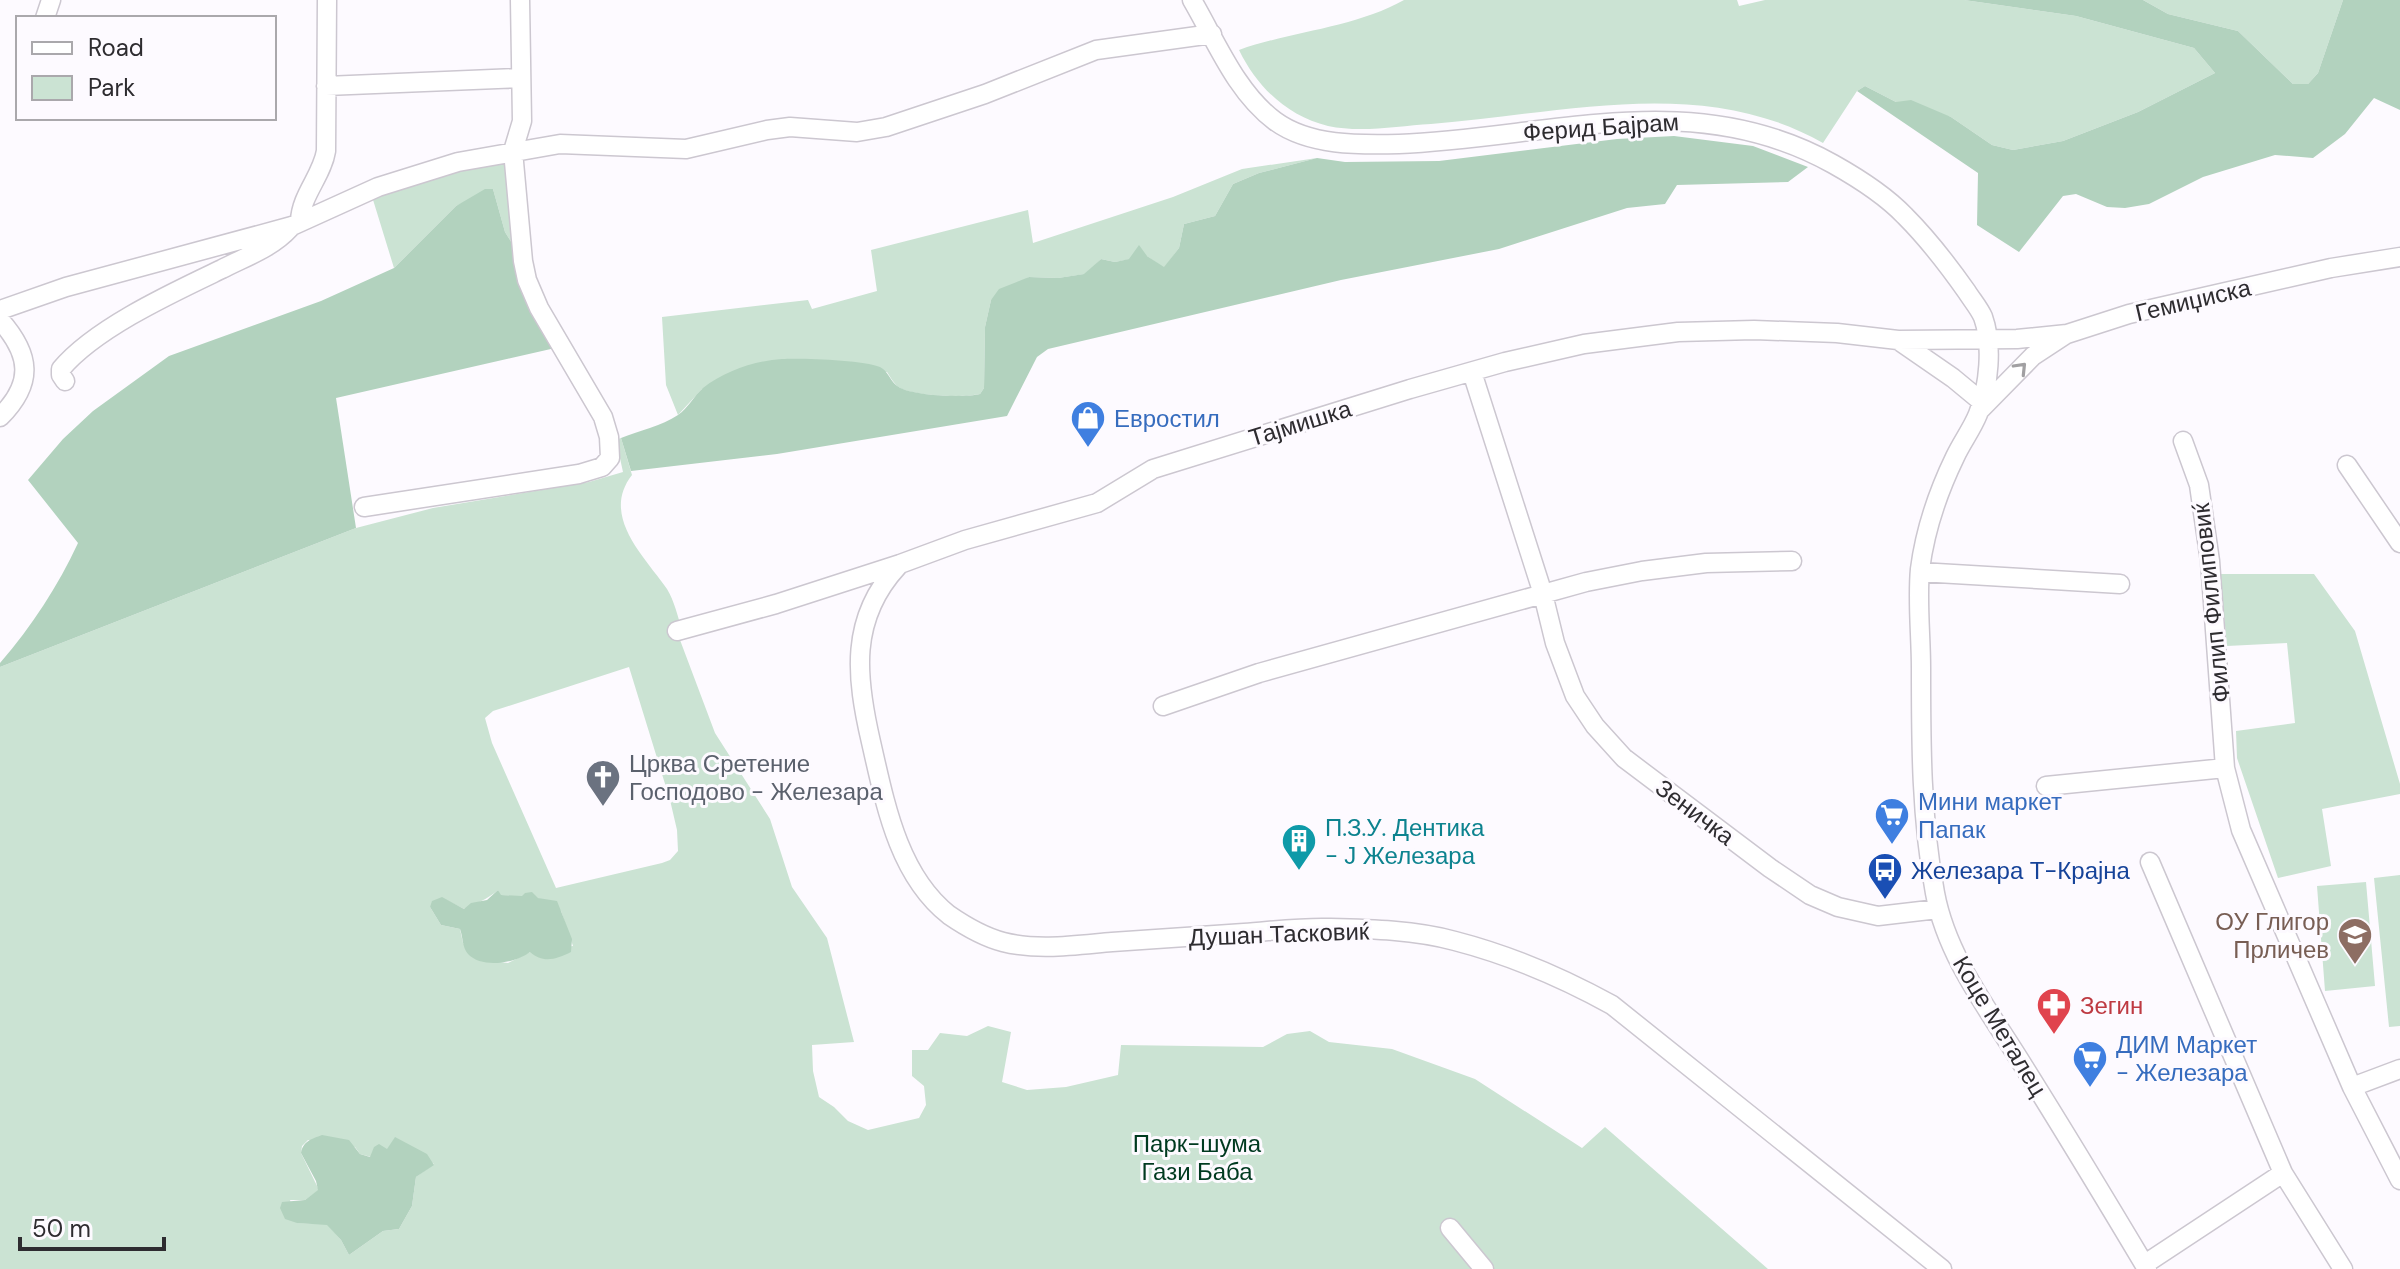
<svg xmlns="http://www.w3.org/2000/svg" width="2400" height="1269" viewBox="0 0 2400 1269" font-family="'DM Sans',sans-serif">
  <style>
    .green { fill: #cbe3d3; fill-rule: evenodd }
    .forest { fill: #b2d2be }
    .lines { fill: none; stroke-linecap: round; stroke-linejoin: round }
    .minor-casing { stroke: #ccc7d0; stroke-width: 21 }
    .minor { stroke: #fff; stroke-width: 18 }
    .oneway { stroke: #a1a0a2 }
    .labels { text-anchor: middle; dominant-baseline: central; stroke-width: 6; stroke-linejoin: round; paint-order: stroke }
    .street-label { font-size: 24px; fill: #2e2c30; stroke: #fdfaff }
    .shop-label { font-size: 24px; fill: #366cbe; stroke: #fdfaff; text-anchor: start }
    .worship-label { font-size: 24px; fill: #5b616d; stroke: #fdfaff; text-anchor: start }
    .culture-label { font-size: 24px; fill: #0d838f; stroke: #fdfaff; text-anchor: start }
    .transit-label { font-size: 24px; fill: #164399; stroke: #fdfaff; text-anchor: start }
    .education-label { font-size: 24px; fill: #785e54; stroke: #fdfaff; text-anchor: end }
    .health-label { font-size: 24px; fill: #be3a42; stroke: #fdfaff; text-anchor: start }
    .park-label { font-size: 24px; fill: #003a20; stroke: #fdfaff }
  </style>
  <rect width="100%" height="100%" fill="#fdfaff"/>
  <path class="green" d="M1404,0H1737L1739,6L1765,0H1964L2076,16L2194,48L2215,73L2138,112L2063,141L2013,150L1992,145L1951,117L1896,102L1865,86L1857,91L1823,143C1702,74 1562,114 1431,124C1398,126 1361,133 1328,126C1287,116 1257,87 1239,50C1292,31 1354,28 1404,0Z
    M2143,0H2343L2318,73L2308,84H2293L2238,31L2168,14Z
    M513,151L523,261L505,232L493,189L456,206L394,268L370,190Z
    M1317,158L1259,173L1233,184L1215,216L1184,224L1179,248L1164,268L1147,256L1115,262L1101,259L1085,274L1058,278L1029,277L991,300L985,327L984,388L980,394C962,398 915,396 900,388C894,384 891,378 887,372L702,389L678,415L666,385L662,317L808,300L812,309L877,291L871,250L1028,210L1033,243L1173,197L1242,169Z
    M621,438L632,475C600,516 645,557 667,589C674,600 678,617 682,630L677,632L715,733L770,819L792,887L827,938L854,1042L812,1045L813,1071L819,1097L834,1107L848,1121L868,1130L919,1118L926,1105L924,1086L912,1076V1050H928L940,1033L967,1036L988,1026L1011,1032L1002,1082L1027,1090L1066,1087L1118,1075L1121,1045L1263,1047L1287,1034L1310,1031L1329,1042L1392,1049L1475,1079L1582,1148L1605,1127L1768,1269H0V667L356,528L433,508L589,482L623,472L616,440ZM629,667L670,800L677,830L678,851L670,860L662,863L556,888L492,743L485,718L493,711ZM498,890L500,895L538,898L561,911L573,946L530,952L508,963L476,959L463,943L460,929L441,925L430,907L442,898L464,909C475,904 488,899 498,890ZM395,1138L434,1164L416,1177L412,1206L399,1229L383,1231L349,1255L341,1240L327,1224L297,1223L290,1200H305L319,1190L301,1153L302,1146L308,1140L355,1147L360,1154L371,1157L387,1150Z
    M2220,574H2314L2355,631L2400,784V794L2322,809L2331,866L2278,878L2237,758L2236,731L2295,723L2287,643L2227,646Z
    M2400,875V1026L2389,1027L2374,878Z
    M2366,882L2375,986L2325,991L2317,886Z"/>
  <path class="forest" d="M1964,0H2143L2168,14L2238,31L2293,84H2308L2318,73L2343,0H2400V110L2374,98L2345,134L2313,158L2275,155L2203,177L2149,204L2125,208L2107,207L2076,194L2063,196L2019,252L1977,225L1978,173L1857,91L1865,86L1896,102L1911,100L1951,117L1992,145L2013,150L2063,141L2138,112L2215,73L2194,48L2076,16Z
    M1674,136L1753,146L1808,167L1788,182L1677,185L1665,204L1627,208L1499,249L1341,280L1048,349L1037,357L1007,416L777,454L631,471L621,438C638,431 662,426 678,415C688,408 694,396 703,388C725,371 754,361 782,359C802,358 863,360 880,367C888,371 890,380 896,385C907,396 964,398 980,394L984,388L985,327L991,300L999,289L1029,277L1058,278L1084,274L1101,259L1115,262L1129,259L1139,245L1147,256L1164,267L1179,248L1184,224L1215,216L1233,184L1259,173L1317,158L1345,162L1439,161L1617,139Z
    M485,189H493L505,232L523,261L564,346L336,398L356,528L0,667V663C32,626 58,586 78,543L28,480L63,439L93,411L169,356L321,301L394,268L456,206Z
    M498,890L501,895L522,896L525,893L532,892L538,898L557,901L572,939L571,952C557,959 543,964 530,952C516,963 482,969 468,954C462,947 463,937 460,929L441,925L430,907L432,901L442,897L464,909L471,903L487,900Z
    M322,1135L349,1140L360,1154L370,1157L374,1147L379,1144L387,1149L395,1137L427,1154L434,1165L416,1177L412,1206L399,1229L383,1231L349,1255L341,1240L327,1225L297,1223L285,1219L280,1208L282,1202L305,1200L318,1190L316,1181L301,1153C303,1141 312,1139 322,1135Z"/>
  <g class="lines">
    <defs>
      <path id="minor" d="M1192,0C1216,41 1236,92 1275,121C1309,146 1359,145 1399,144C1549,138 1692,85 1833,164C1858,178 1885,195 1905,216C1928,239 1948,265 1967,292C1972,300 1979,308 1983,317C1993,345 1989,386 1978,414C1972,429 1962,442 1955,457C1938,492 1925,531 1920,569C1917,601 1921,636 1921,668C1921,744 1921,818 1935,893C1947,958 1991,1013 2024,1067C2066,1134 2107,1202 2147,1269
        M45,18L51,0
        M326,86L519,78
        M300,221C301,195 322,176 326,151L327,0
        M0,310L66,287L292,226L378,187L458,162L560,144L686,149L767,130L790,127L857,132L886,127L985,94L1096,50L1212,34
        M0,320C31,355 34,383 0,417
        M1898,340L1953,378L1982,402
        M1472,372L1543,594L1555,643L1575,696L1595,726L1624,758L1770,868L1810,895L1838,907L1878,916L1938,909
        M65,381L61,375V369C95,328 174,292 222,269C245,257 272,248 290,228
        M1980,410L2033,356L2065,335
        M2183,441L2199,485L2210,561L2225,768L2241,830L2352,1087L2400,1180
        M2347,465L2400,543
        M364,507L579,474L602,467L610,458L609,437L603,417L539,308L527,280L523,261L513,151L522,121L520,0
        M898,566C849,619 856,677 871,742C885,803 898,875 949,915C965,926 984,937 1003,942C1038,951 1077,945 1112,942C1156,939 1200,936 1244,933C1272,931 1301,927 1329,928C1370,929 1415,930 1455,941C1509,955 1563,978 1612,1005L1942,1269
        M1920,572L2120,584
        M677,631L776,604L900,564L965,540L1097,503L1153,469L1410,389L1505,362L1584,344L1678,332L1754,330L1837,333L1898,340L2017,339L2067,334L2129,314L2331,268L2400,257
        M1163,706L1259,673L1586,582L1642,571L1706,563L1792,561
        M2046,786L2225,768
        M2150,862L2283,1173L2343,1269
        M2352,1087L2400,1069
        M1450,1228L1484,1269
        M2145,1264L2283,1173"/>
    </defs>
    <use href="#minor" class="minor-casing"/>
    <use href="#minor" class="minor"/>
  </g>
  <defs><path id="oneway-chevron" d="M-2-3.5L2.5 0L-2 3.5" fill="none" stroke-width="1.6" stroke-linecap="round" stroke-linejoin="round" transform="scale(2)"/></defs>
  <use class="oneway" href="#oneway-chevron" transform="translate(2021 368) rotate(-46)"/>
  <defs>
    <symbol id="shop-pin" viewBox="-11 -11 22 30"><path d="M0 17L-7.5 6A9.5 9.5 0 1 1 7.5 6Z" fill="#3f7fe0" stroke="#fdfaff"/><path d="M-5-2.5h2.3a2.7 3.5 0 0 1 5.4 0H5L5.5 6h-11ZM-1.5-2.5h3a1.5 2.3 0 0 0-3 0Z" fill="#fff"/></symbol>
    <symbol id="church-pin" viewBox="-11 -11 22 30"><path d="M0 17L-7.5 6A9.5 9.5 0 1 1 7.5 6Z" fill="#6b7280" stroke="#fdfaff"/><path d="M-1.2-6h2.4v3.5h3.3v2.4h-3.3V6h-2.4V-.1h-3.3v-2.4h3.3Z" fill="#fff"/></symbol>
    <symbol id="supermarket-pin" viewBox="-11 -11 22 30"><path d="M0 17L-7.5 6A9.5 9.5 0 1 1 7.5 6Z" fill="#3f7fe0" stroke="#fdfaff"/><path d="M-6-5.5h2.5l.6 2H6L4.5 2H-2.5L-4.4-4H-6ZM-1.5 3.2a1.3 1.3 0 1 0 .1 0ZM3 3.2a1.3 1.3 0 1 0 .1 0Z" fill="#fff"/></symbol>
    <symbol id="building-pin" viewBox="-11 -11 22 30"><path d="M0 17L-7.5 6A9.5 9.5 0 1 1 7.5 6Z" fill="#0f9aa8" stroke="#fdfaff"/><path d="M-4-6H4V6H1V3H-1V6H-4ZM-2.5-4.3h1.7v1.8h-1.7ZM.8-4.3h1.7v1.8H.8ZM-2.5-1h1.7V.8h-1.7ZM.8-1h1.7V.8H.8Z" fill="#fff"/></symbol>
    <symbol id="bus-pin" viewBox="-11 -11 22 30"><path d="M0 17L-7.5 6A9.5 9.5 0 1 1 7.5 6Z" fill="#1a4fb4" stroke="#fdfaff"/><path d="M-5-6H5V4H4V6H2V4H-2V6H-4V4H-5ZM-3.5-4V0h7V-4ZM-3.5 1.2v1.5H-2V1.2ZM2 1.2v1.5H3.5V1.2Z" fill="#fff"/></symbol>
    <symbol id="school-pin" viewBox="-11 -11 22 30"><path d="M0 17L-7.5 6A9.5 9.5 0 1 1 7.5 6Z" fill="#8d6e63" stroke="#fdfaff"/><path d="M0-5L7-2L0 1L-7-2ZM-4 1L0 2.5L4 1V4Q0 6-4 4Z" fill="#fff"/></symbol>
    <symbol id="pharmacy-pin" viewBox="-11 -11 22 30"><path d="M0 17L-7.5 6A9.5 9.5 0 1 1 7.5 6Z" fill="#e0444e" stroke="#fdfaff"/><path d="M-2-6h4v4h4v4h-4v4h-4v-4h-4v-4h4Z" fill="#fff"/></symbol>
  </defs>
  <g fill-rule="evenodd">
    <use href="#shop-pin" x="1068" y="398" width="40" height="54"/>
    <use href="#church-pin" x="583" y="757" width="40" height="54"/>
    <use href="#supermarket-pin" x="1872" y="795" width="40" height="54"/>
    <use href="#building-pin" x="1279" y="821" width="40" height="54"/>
    <use href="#bus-pin" x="1865" y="850" width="40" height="54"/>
    <use href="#school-pin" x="2335" y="915" width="40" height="54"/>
    <use href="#pharmacy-pin" x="2034" y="985" width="40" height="54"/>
    <use href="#supermarket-pin" x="2070" y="1038" width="40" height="54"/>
  </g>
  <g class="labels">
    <g class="street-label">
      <text transform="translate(1601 127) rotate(-4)">Ферид Бајрам</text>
      <text transform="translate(2193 300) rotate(-13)">Гемиџиска</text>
      <text transform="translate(1300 423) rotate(-17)">Тајмишка</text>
      <text transform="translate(2211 603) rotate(-96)">Филип Филиповиќ</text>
      <text transform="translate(1695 812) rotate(37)">Зеничка</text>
      <text transform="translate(1279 934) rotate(-2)">Душан Тасковиќ</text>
      <text transform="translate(2000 1026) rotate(59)">Коце Металец</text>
    </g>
    <g class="shop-label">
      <text x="1114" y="418">Евростил</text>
      <text x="1918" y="801">Мини маркет<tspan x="1918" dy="28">Папак</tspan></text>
      <text x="2116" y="1044">ДИМ Маркет<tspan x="2116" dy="28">- Железара</tspan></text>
    </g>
    <g class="worship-label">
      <text x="629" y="763">Црква Сретение<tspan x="629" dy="28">Господово - Железара</tspan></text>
    </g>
    <g class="culture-label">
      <text x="1325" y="827">П.З.У. Дентика<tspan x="1325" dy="28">- Ј Железара</tspan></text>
    </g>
    <g class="transit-label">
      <text x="1911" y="870">Железара Т-Крајна</text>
    </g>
    <g class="education-label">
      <text x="2329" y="921">ОУ Глигор<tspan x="2329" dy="28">Прличев</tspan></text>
    </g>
    <g class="health-label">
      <text x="2080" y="1005">Зегин</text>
    </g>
    <g class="park-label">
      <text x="1197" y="1143">Парк-шума<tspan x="1197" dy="28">Гази Баба</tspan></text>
    </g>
  </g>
  <rect x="16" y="16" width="260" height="104" fill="#fdfaff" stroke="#aaa8ac" stroke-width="2"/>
  <rect x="32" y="42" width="40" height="12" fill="#ffffff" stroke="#aaa8ac" stroke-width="2"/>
  <text x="88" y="56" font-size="24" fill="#2e2c30">Road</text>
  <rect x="32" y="76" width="40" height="24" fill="#cbe3d3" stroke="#aaa8ac" stroke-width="2"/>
  <text x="88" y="96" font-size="24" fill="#2e2c30">Park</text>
  <path d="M20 1237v12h144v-12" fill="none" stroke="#2e2c30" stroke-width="4"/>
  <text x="32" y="1237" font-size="24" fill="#2e2c30" stroke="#fdfaff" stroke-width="6" paint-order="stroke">50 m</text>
</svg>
